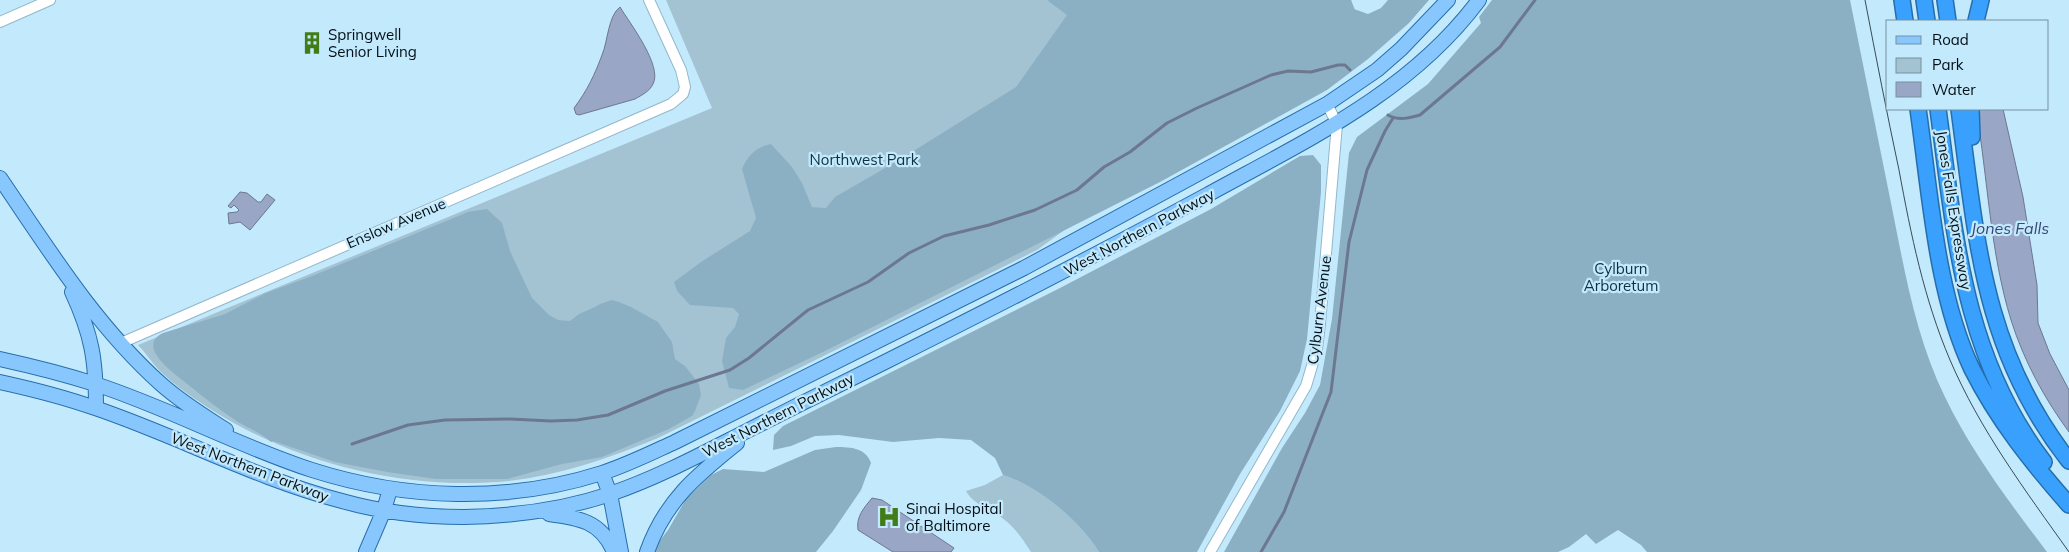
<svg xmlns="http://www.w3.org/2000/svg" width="2069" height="552" viewBox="0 0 2069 552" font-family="Mulish,sans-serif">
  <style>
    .green { fill: #a3c3d3 }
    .forest { fill: #8cb0c3 }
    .water { fill: #99a6c5; stroke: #6c7890 }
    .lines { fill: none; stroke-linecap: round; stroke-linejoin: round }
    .stream { stroke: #6c7890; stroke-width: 3 }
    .minor-casing { stroke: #93b7ca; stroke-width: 12 }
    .major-casing { stroke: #266eab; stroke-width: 16 }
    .highway-casing { stroke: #266eab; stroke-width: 18 }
    .minor { stroke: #fff; stroke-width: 10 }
    .major { stroke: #88c7fe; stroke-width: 14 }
    .highway { stroke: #39a1fd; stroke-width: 15 }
    .tram { stroke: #394c55; stroke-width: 1 }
    .labels { text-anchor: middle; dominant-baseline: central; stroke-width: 4.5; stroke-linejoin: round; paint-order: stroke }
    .poi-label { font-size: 15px; fill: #030e14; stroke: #c3e9fc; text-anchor: start }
    .park-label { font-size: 15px; fill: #0f303f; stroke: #c3e9fc }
    .street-label { font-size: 15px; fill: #030e14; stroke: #c3e9fc }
    .water-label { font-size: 16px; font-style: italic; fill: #384774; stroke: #c3e9fc }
  </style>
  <rect width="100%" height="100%" fill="#c3e9fc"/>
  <path class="green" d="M666,0H1351L1370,45L1109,198L1037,250L658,438C610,458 561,475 509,481C408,491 301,465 215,412C196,400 176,387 160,371C152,363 146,353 138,345L712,108Z
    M1003,475C1038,486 1080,521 1099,552H1031C1024,541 1016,529 1006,521C993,509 974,506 966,491L985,485Z"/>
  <path class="forest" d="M1047,0H1351L1354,9L1368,14L1381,8L1388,0H1429L1409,23L1368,59L1327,90L1160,182L827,350L743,390L729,388L722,361L726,338L735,327L739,314L733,308L690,305L677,291L674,282L701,262L750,231L756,218L742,169C748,155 756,147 771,144L792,167L802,183L812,207L826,208L835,197L899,160L1016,87L1067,15Z
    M1492,0H1850C1864,69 1878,139 1892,208C1905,273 1916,338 1945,397C1972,453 2010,503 2047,552H1647L1641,545L1618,530L1596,544L1586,534L1569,547L1558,552H1224L1282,448L1305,413L1320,385L1332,319L1349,153L1357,137L1428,84L1481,23L1479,17Z
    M1313,155L1321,165V192L1307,339L1300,371L1280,411L1240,474L1197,552H1099C1080,521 1038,486 1003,475L995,458L971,440L939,438L893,442L839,435L815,436L791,446L773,450L774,435L783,426L1060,288L1211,209L1300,156Z
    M487,209L502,223L510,251L532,298L549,315L558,320L570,321L579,314L595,307L600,304L612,300L619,302L631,307L658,322L672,342L675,359L685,366L699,384L701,395L695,411L692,416L669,429L602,457L562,464L507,479H436L387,472L335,462L273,441L271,442C262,433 248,428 238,422C221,411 206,399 191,387C180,377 133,348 163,333L225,314L266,293L312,276L468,212Z
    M836,447C851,447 866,448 871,463L861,490L833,531L816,552H654L655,547L668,530L686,499L711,475L723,469L764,472L815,450Z"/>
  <path class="water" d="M620,7C629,22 663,66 653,84C650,91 642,95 635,99L579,115L576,114L574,108C587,91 595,74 602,55C608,41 608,16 620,7Z
    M1976,109H2003L2023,197L2037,285L2038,323L2050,354L2069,390V432C2044,398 2024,361 2011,320C1990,252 1988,179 1976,109Z
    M240,192L247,193L258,202H261L267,194L275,200L250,230L240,222L229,224L228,213L237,212L239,210L234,205L231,208L228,206Z
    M872,498L882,500L954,548L951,552H893L858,530C856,516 864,508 872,498Z"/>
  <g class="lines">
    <path class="stream" d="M1388,115C1398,121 1410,118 1420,115L1500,47L1535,0
      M352,444L408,425L445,420L510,419L551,421L577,420L608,415L665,391L730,370L749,358L808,310L868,282L909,253L944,236L989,225L1035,210L1077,190L1104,167L1130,152L1167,123L1197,108L1271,75L1288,71L1311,72L1338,65H1345L1350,70
      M1261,552L1284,512L1331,392L1349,242L1367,170L1385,131L1393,118"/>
    <defs>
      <path id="minor" d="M0,22L50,0
        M121,343L671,104L683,94L685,87L681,70L649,0
        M1210,552L1306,386L1317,349L1320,324L1337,124L1327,104"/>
      <path id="major" d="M0,178C49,250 96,326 161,384C181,402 204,416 226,430
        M72,292C92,335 96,360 96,408
        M0,359C32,366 64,374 95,384C169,408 238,446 312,470C406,500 508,503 602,473C627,465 651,453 675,442L1024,268L1327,104L1377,70L1401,49L1448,0
        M0,382C32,389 64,397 95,408C178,436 257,479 342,501C381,512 423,517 464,517C514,516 563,510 610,494C654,479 696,457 737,436C786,411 836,386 885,362C993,308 1100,253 1207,195C1305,141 1410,93 1479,0
        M602,473L610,494L621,552
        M549,514C579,518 601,521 614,552
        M366,552L384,510L390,489
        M647,552C665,501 697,475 737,443"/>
      <path id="highway" d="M1902,0L1905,21
        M1924,0L1927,21
        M1945,0L1948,21
        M1976,21L1981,0
        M1918,109C1930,191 1936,294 1972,369C1997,419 2032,463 2069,505
        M1938,109C1955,235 1963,356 2044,462
        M1959,109C1977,242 1983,351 2069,461
        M1971,109L1972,137"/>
    </defs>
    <use href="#minor" class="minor-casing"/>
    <use href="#major" class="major-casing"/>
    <use href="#highway" class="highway-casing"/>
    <use href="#minor" class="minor"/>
    <use href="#major" class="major"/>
    <use href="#highway" class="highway"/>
    <path class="tram" d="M1865,0C1876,57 1887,114 1899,170C1911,235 1924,299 1950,360C1980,430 2025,490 2069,552"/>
  </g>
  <defs>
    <symbol id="building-bare" viewBox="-9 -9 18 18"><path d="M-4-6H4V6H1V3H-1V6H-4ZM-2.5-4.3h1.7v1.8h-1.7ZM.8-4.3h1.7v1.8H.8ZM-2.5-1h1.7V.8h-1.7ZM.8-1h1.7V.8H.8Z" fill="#417c16" stroke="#c3e9fc" stroke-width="2.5" paint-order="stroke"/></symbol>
    <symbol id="hospital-bare" viewBox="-9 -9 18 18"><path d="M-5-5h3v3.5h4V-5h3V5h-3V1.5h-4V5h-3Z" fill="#417c16" stroke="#c3e9fc" stroke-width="2.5" paint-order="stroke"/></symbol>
  </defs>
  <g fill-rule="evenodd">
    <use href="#building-bare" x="296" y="27" width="32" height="32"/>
    <use href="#hospital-bare" x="873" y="501" width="32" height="32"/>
  </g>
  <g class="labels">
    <g class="poi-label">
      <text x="328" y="34">Springwell<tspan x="328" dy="17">Senior Living</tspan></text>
      <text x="906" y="508">Sinai Hospital<tspan x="906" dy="17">of Baltimore</tspan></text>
    </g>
    <g class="park-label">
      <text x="864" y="159">Northwest Park</text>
      <text x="1621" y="268">Cylburn<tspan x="1621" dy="17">Arboretum</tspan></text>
    </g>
    <g class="street-label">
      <text transform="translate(1954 210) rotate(81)">Jones Falls Expressway</text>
      <text transform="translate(396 223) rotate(-23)">Enslow Avenue</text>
      <text transform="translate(1139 232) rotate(-28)">West Northern Parkway</text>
      <text transform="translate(1319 310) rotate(-83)">Cylburn Avenue</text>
      <text transform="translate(778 415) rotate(-27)">West Northern Parkway</text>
      <text transform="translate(250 467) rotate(21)">West Northern Parkway</text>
    </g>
    <g class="water-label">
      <text x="2010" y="228">Jones Falls</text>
    </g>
  </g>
  <rect x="1886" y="20" width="162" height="90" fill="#c3e9fc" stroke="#76919f"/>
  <rect x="1896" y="36" width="25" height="8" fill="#88c7fe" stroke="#76919f"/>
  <text x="1932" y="45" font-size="15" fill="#030e14">Road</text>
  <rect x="1896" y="58" width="25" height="15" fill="#a3c3d3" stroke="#76919f"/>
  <text x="1932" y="70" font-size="15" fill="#030e14">Park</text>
  <rect x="1896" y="82" width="25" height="15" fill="#99a6c5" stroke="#76919f"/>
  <text x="1932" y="95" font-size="15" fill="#030e14">Water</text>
</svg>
